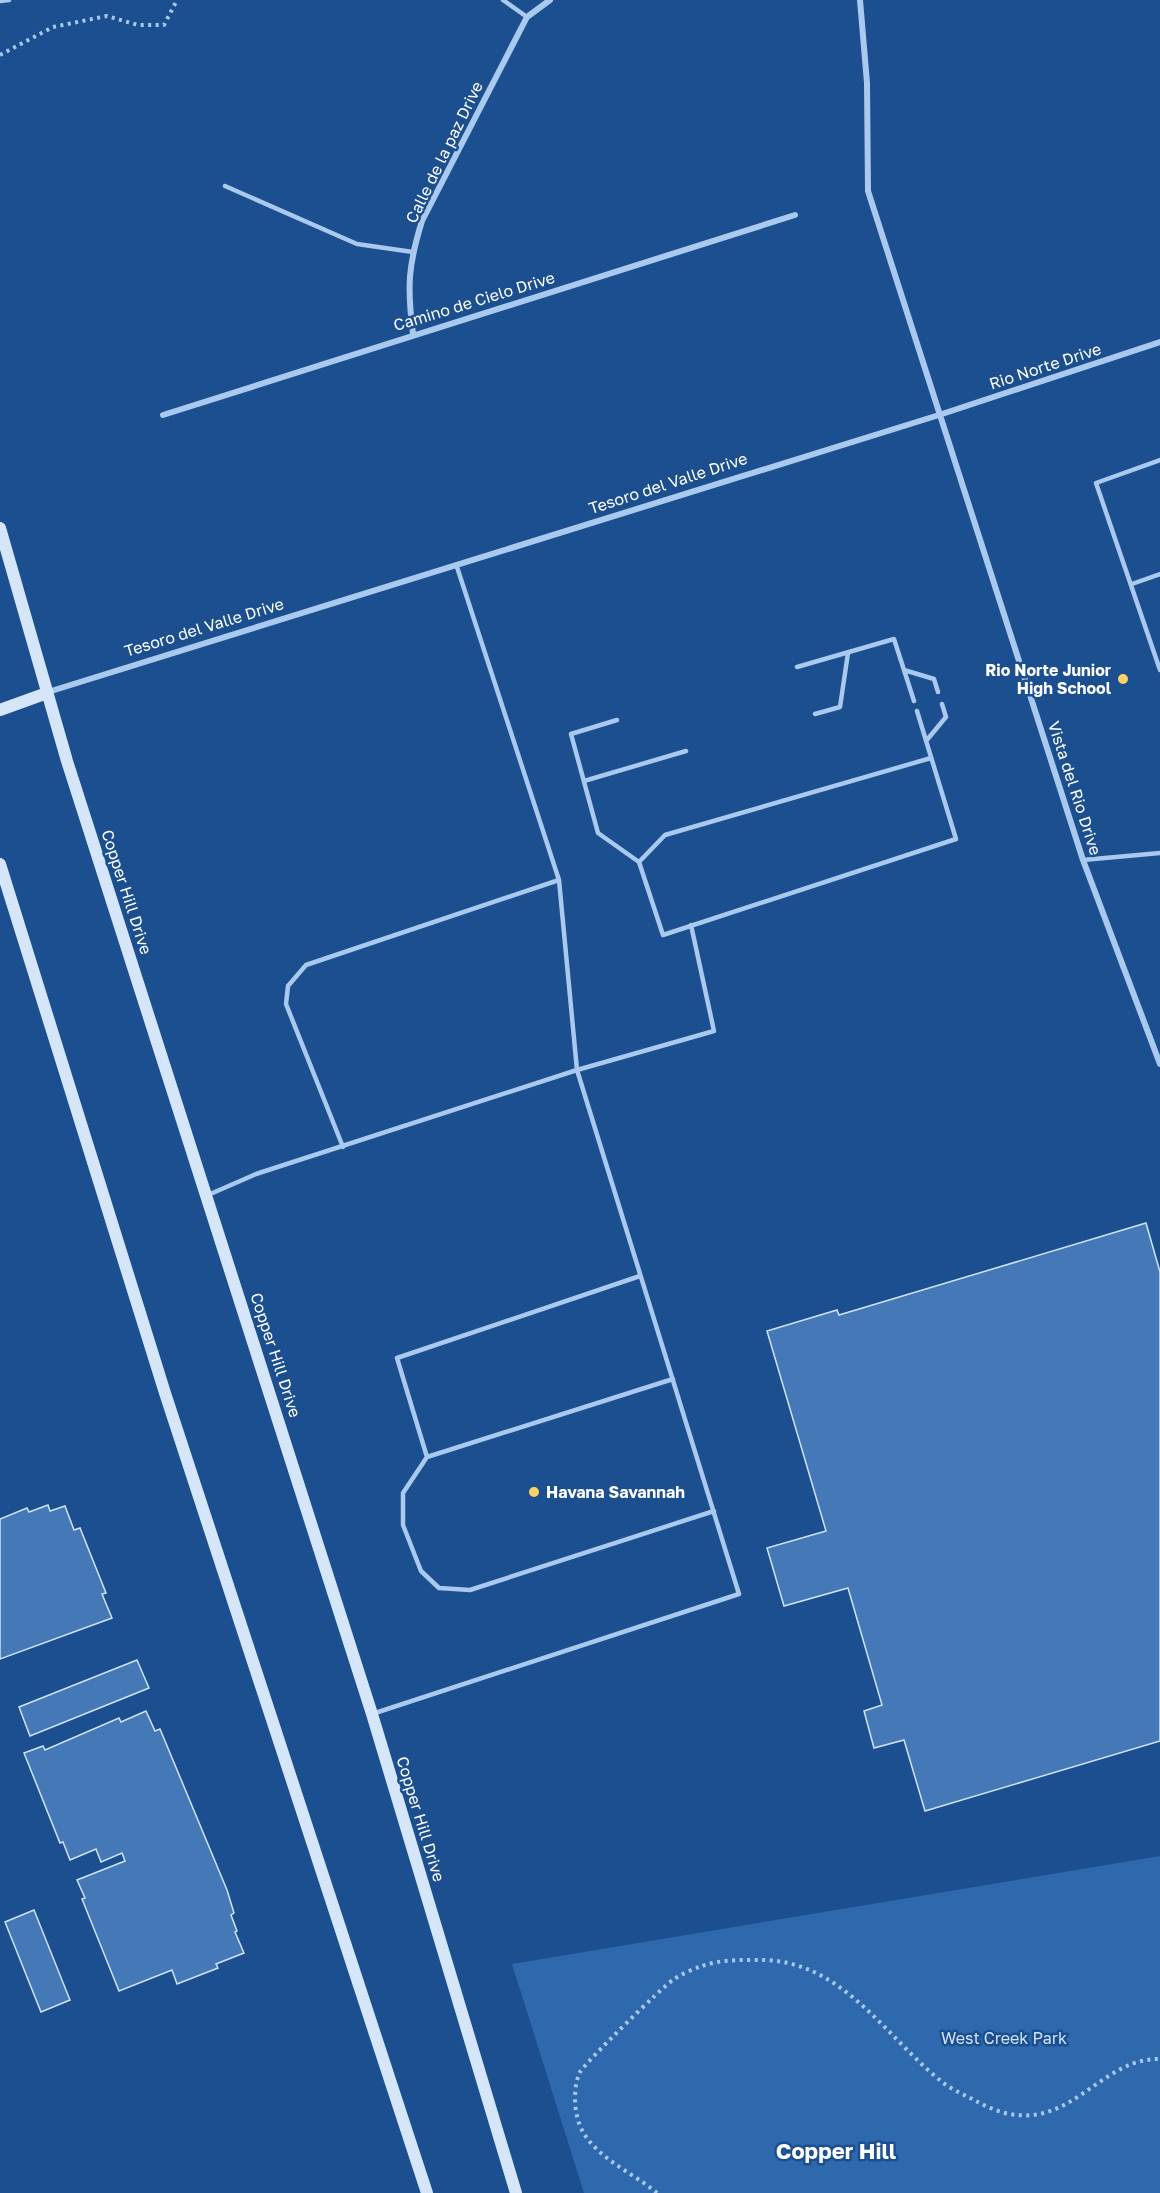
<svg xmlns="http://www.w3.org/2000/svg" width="1160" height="2193" viewBox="0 0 1160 2193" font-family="'Golos Text',sans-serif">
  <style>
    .green { fill: #2e69ad }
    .building { fill: #4478b7; stroke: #cfe3fa; stroke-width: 1.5 }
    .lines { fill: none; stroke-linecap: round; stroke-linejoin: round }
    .path { stroke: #a9c9ee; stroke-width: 4; stroke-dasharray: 3 4.5; stroke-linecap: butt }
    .lane { stroke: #a9c9ee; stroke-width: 4.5 }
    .street { stroke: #a9c9ee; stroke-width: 6 }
    .secondary { stroke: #d6e6fa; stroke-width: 12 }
    .poi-dot { fill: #ffd166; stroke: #1b4f8f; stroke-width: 2 }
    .labels { text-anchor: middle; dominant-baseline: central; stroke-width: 5; stroke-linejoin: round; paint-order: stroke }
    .street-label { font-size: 16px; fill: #fff; stroke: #1b4f8f }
    .poi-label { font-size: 16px; font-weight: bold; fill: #fff; stroke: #1b4f8f; text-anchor: end }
    .park-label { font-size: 16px; fill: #cfe3fa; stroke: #1b4f8f }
    .district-label { font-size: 22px; font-weight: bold; fill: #fff; stroke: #1b4f8f }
  </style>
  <rect width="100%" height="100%" fill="#1b4f8f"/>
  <path class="green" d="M1160,1856V2193H584L512,1964Z"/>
  <path class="building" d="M1146,1223L1160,1272V1741L925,1811L904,1740L874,1748L864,1711L882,1705L848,1588L784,1606L767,1548L826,1531L767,1331L837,1310L839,1315Z
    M48,1505L50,1511L65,1506L74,1530L80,1528L106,1593L102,1594L112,1618L0,1659V1519L27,1508L29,1512Z
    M137,1660L149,1688L30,1736L19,1707Z
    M146,1711L155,1731L160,1729L227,1890L234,1913L231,1915L237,1931L235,1932L244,1953L216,1964L218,1968L177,1984L172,1970L119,1991L82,1899L85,1898L77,1880L125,1861L122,1853L101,1862L96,1849L70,1860L63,1842L60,1843L24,1753L43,1746L45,1750L119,1718L121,1722Z
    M34,1910L70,2000L41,2012L5,1922Z"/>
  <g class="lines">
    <path class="path" d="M0,55L53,27L107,16L138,25H164L177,0
      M657,2193C630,2170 585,2154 577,2116C574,2102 574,2085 580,2072C584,2064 663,1986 673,1980C681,1974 693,1969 702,1966C721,1959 745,1960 765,1960C846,1963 888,2041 946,2085C955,2091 965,2095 974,2100C987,2107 1002,2114 1017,2115C1076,2121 1104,2058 1160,2059"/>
    <path class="lane" d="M503,0L527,17
      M0,1L9,0
      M225,186L357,244L413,252
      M1160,460L1096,483L1160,670
      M1132,584L1160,574
      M797,667L894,639L914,701
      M904,670L934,679L938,692
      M815,714L840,707L848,653
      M617,720L571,734L598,833L639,862L663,935L956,839L917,711
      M926,741L946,717L942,704
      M584,781L686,751
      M1083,860L1160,853
      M639,862L665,835L931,758
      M343,1147L286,1004L288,986L306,965L559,880
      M208,1195L256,1174L577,1070L714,1031L691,925
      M640,1276L397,1358L427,1457L673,1379
      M427,1457L403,1493V1525L421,1571L439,1588L470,1590L714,1511
      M372,1714L739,1594L577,1070L559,880L457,567"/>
    <path class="street" d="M860,0L867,83L868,191L1083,860L1160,1064
      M413,334C407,287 408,266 422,221L527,17L550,0
      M163,415L795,215
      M48,692L939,415L1160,342"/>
    <path class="secondary" d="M0,528L67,761L372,1714L516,2193
      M0,710L47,693
      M0,864L165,1393L427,2193"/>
  </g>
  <g class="poi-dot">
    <circle cx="1123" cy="679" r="6"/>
    <circle cx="534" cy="1492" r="6"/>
  </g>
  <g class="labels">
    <g class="street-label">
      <text transform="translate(444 152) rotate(-64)">Calle de la paz Drive</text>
      <text transform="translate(474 301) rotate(-17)">Camino de Cielo Drive</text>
      <text transform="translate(1045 366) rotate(-18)">Rio Norte Drive</text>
      <text transform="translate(668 483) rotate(-18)">Tesoro del Valle Drive</text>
      <text transform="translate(204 627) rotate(-17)">Tesoro del Valle Drive</text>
      <text transform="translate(1075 788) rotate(72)">Vista del Rio Drive</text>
      <text transform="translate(127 892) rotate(72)">Copper Hill Drive</text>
      <text transform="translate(276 1355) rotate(72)">Copper Hill Drive</text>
      <text transform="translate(421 1819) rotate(73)">Copper Hill Drive</text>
    </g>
    <g class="poi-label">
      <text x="1111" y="670">Rio Norte Junior<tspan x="1111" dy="18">High School</tspan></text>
      <text x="546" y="1492" text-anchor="start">Havana Savannah</text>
    </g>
    <g class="park-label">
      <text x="1004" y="2038">West Creek Park</text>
    </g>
    <g class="district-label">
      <text x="836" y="2150">Copper Hill</text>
    </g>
  </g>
</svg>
